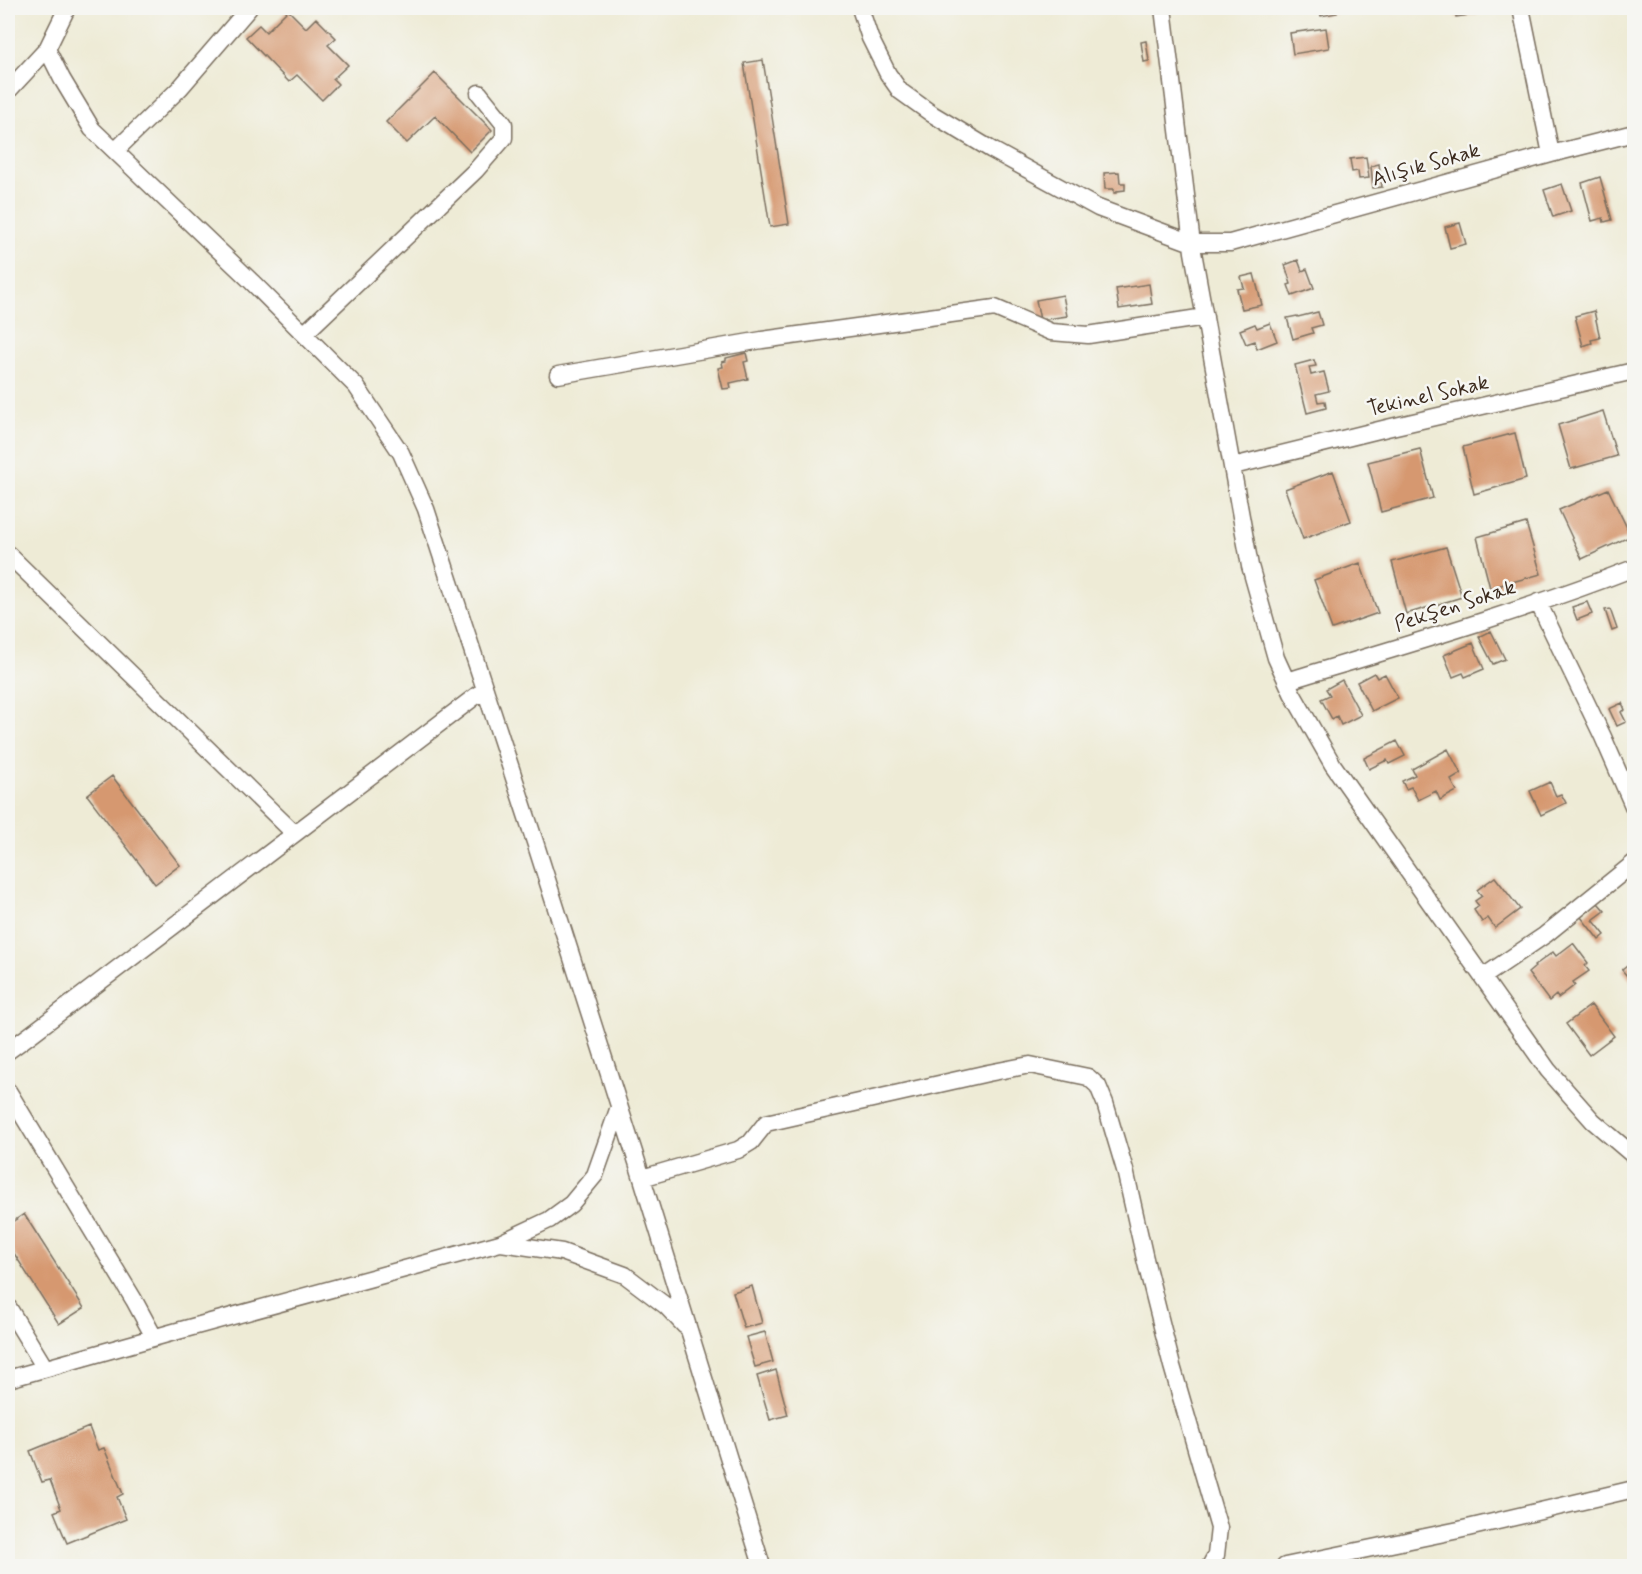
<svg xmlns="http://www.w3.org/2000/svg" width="1642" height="1574" viewBox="0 0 1642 1574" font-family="Mynerve,sans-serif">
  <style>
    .building { fill: #d69870 }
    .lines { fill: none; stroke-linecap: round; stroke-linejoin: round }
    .minor-casing { stroke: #7a6e5e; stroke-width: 19 }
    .minor { stroke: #fff; stroke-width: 16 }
    .labels { text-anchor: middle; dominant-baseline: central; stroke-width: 5; stroke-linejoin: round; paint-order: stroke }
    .street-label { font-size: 21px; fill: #3b2a1e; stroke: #f6f6f2 }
  </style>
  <rect width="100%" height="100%" fill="#f6f6f2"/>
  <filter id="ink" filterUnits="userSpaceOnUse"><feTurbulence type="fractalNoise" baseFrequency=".0167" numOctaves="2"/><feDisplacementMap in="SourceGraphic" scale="12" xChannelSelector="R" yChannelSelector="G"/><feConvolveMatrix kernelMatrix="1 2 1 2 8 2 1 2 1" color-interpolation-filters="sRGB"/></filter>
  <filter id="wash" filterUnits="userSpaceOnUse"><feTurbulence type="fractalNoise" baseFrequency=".008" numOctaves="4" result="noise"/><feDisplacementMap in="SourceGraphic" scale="24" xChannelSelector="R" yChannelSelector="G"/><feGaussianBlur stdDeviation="1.35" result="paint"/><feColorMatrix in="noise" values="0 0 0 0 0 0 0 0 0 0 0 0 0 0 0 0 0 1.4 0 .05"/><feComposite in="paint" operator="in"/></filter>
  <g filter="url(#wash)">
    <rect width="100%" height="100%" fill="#eeebd6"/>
    <g id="blocks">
      <path class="building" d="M1319,8H1336L1337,13L1321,16Z
        M1455,8H1477V14L1456,17Z
        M288,10L306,28L316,18L336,38L328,45L348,65L333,79L338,84L322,100L297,75L289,82L246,37L259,25L266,32Z
        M1326,28L1329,48L1293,54L1290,33Z
        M1146,41L1149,61L1144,62L1141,42Z
        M763,60L789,224L770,227L744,63Z
        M435,73L492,130L470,152L435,116L407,143L386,122Z
        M1366,157L1369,178L1359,179L1358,171L1352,172L1350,159Z
        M1379,164L1382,187L1373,188L1371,166Z
        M1119,172L1120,183H1125V190L1117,191V193H1114V189H1105L1104,173Z
        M1600,177L1612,220L1604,222L1603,218L1592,221L1582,183Z
        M1562,184L1571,211L1553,217L1544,190Z
        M1460,223L1466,244L1450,248L1445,227Z
        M1298,260L1302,271L1307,269L1314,288L1292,296L1288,285L1291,284L1285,265Z
        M1254,274L1262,305L1242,309L1237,289L1244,288L1241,277Z
        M1149,284L1152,304L1119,309L1116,289Z
        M1063,295L1067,316L1040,320L1036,300Z
        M1594,311L1600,338L1591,340L1592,343L1583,346L1575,316Z
        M1318,312L1322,325L1311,328L1313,333L1293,339L1287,318L1297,316L1298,317Z
        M1270,323L1277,341L1257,349L1255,341L1246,344L1240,330L1255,324L1257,328Z
        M746,353L748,361L744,362L748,379L730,383L731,388L723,389L718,368L723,367L722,362L726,361V358Z
        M1314,360L1316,366L1309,367L1311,375L1324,372L1329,391L1316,394L1318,402L1325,401L1326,408L1307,413L1295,365Z
        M1603,411L1617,456L1571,469L1558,425Z
        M1515,433L1526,479L1474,494L1463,447Z
        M1420,449L1433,498L1381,512L1368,462Z
        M1333,471L1351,521L1303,539L1285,489Z
        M1608,489L1631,536L1582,559L1559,510Z
        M1526,523L1541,574L1490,588L1477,537Z
        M1446,547L1462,597L1406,614L1392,562Z
        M1360,563L1378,613L1332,629L1314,580Z
        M1587,602L1592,614L1577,620L1572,607Z
        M1610,609L1617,629L1612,631L1605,610Z
        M1491,631L1505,659L1493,664L1479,637Z
        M1473,643L1484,669L1465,677L1463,673L1453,677L1444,655Z
        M1374,673L1377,678L1385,674L1398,698L1372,711L1357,682Z
        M1342,680L1361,715L1341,725L1337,716L1332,719L1321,699L1330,695L1326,689Z
        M1622,703L1625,710L1621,712L1626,722L1617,726L1609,709Z
        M1397,741L1405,756L1389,764L1387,760L1369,769L1364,758Z
        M1448,749L1461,774L1451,780L1457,791L1440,800L1436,791L1418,800L1411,787L1406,789L1402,781L1415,775L1412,769Z
        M112,776L180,865L155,884L87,795Z
        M1550,782L1556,796L1561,794L1566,803L1541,815L1530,791Z
        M1495,877L1520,909L1495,928L1488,918L1482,922L1474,910L1479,906L1475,901L1482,896L1477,890Z
        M1598,903L1605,911L1593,920L1605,935L1599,940L1581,917Z
        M1573,943L1588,963L1585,966L1589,971L1573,982L1575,985L1558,998L1556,995L1549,1001L1528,973L1535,967L1534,966L1553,952L1556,956Z
        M1631,963L1634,966V982L1633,983L1622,970Z
        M1591,1005L1614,1036L1589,1055L1566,1024Z
        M24,1214L84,1308L59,1324L8,1244V1225Z
        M752,1286L762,1323L744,1328L733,1292Z
        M765,1332L773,1362L755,1367L746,1337Z
        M776,1370L788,1415L770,1420L757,1376Z
        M89,1427L98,1450L104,1448L123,1494L117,1497L126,1519L67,1543L54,1512L61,1509L50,1480L42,1482L30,1451Z"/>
    </g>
  </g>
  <g filter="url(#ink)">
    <use href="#blocks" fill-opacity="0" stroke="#7a6e5e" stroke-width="1.5"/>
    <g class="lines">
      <defs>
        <path id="minor" d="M67,8L47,49L62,79L92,129L252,282L356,386L401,453L426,509L535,842L637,1162L762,1566
          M860,8L870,38L888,74L900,91L932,114L992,150L1098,208L1192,243H1230L1551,154L1634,133
          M1163,8L1193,252L1250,566L1276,658L1292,693L1333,765L1548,1070L1593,1121L1634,1156
          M1521,8L1551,154
          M8,91L47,49
          M115,151L180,88L249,8
          M304,334L476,170L504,138V124L479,93
          M558,375L762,340L995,308L1051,332L1088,335L1205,317
          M1233,466L1387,428L1634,371
          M8,554L294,833
          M1538,602L1603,737L1634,808
          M1287,681C1403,646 1521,612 1634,568
          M1483,977L1545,935L1634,863
          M8,1051L30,1035L485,689
          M8,1091L134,1300L154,1337
          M642,1178L738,1150L751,1142L766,1123L988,1073L1030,1065L1088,1077L1098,1086L1105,1103L1125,1170L1145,1259L1172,1366L1219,1528L1216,1555L1210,1566
          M501,1243L562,1252L625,1275L666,1306L685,1326
          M8,1307L45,1368
          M8,1379L174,1332L500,1243L549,1220L571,1204L595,1175L619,1107
          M1285,1566L1459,1530L1634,1489"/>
      </defs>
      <use href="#minor" class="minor-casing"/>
      <use href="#minor" class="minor"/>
    </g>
  </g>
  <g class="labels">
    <g class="street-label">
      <text transform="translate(1426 165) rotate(-16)">Alışık Sokak</text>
      <text transform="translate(1428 396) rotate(-13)">Tekinel Sokak</text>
      <text transform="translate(1455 606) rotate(-18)">Pekşen Sokak</text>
    </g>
  </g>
  <rect width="1642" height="1574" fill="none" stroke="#f6f6f2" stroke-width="30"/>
</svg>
